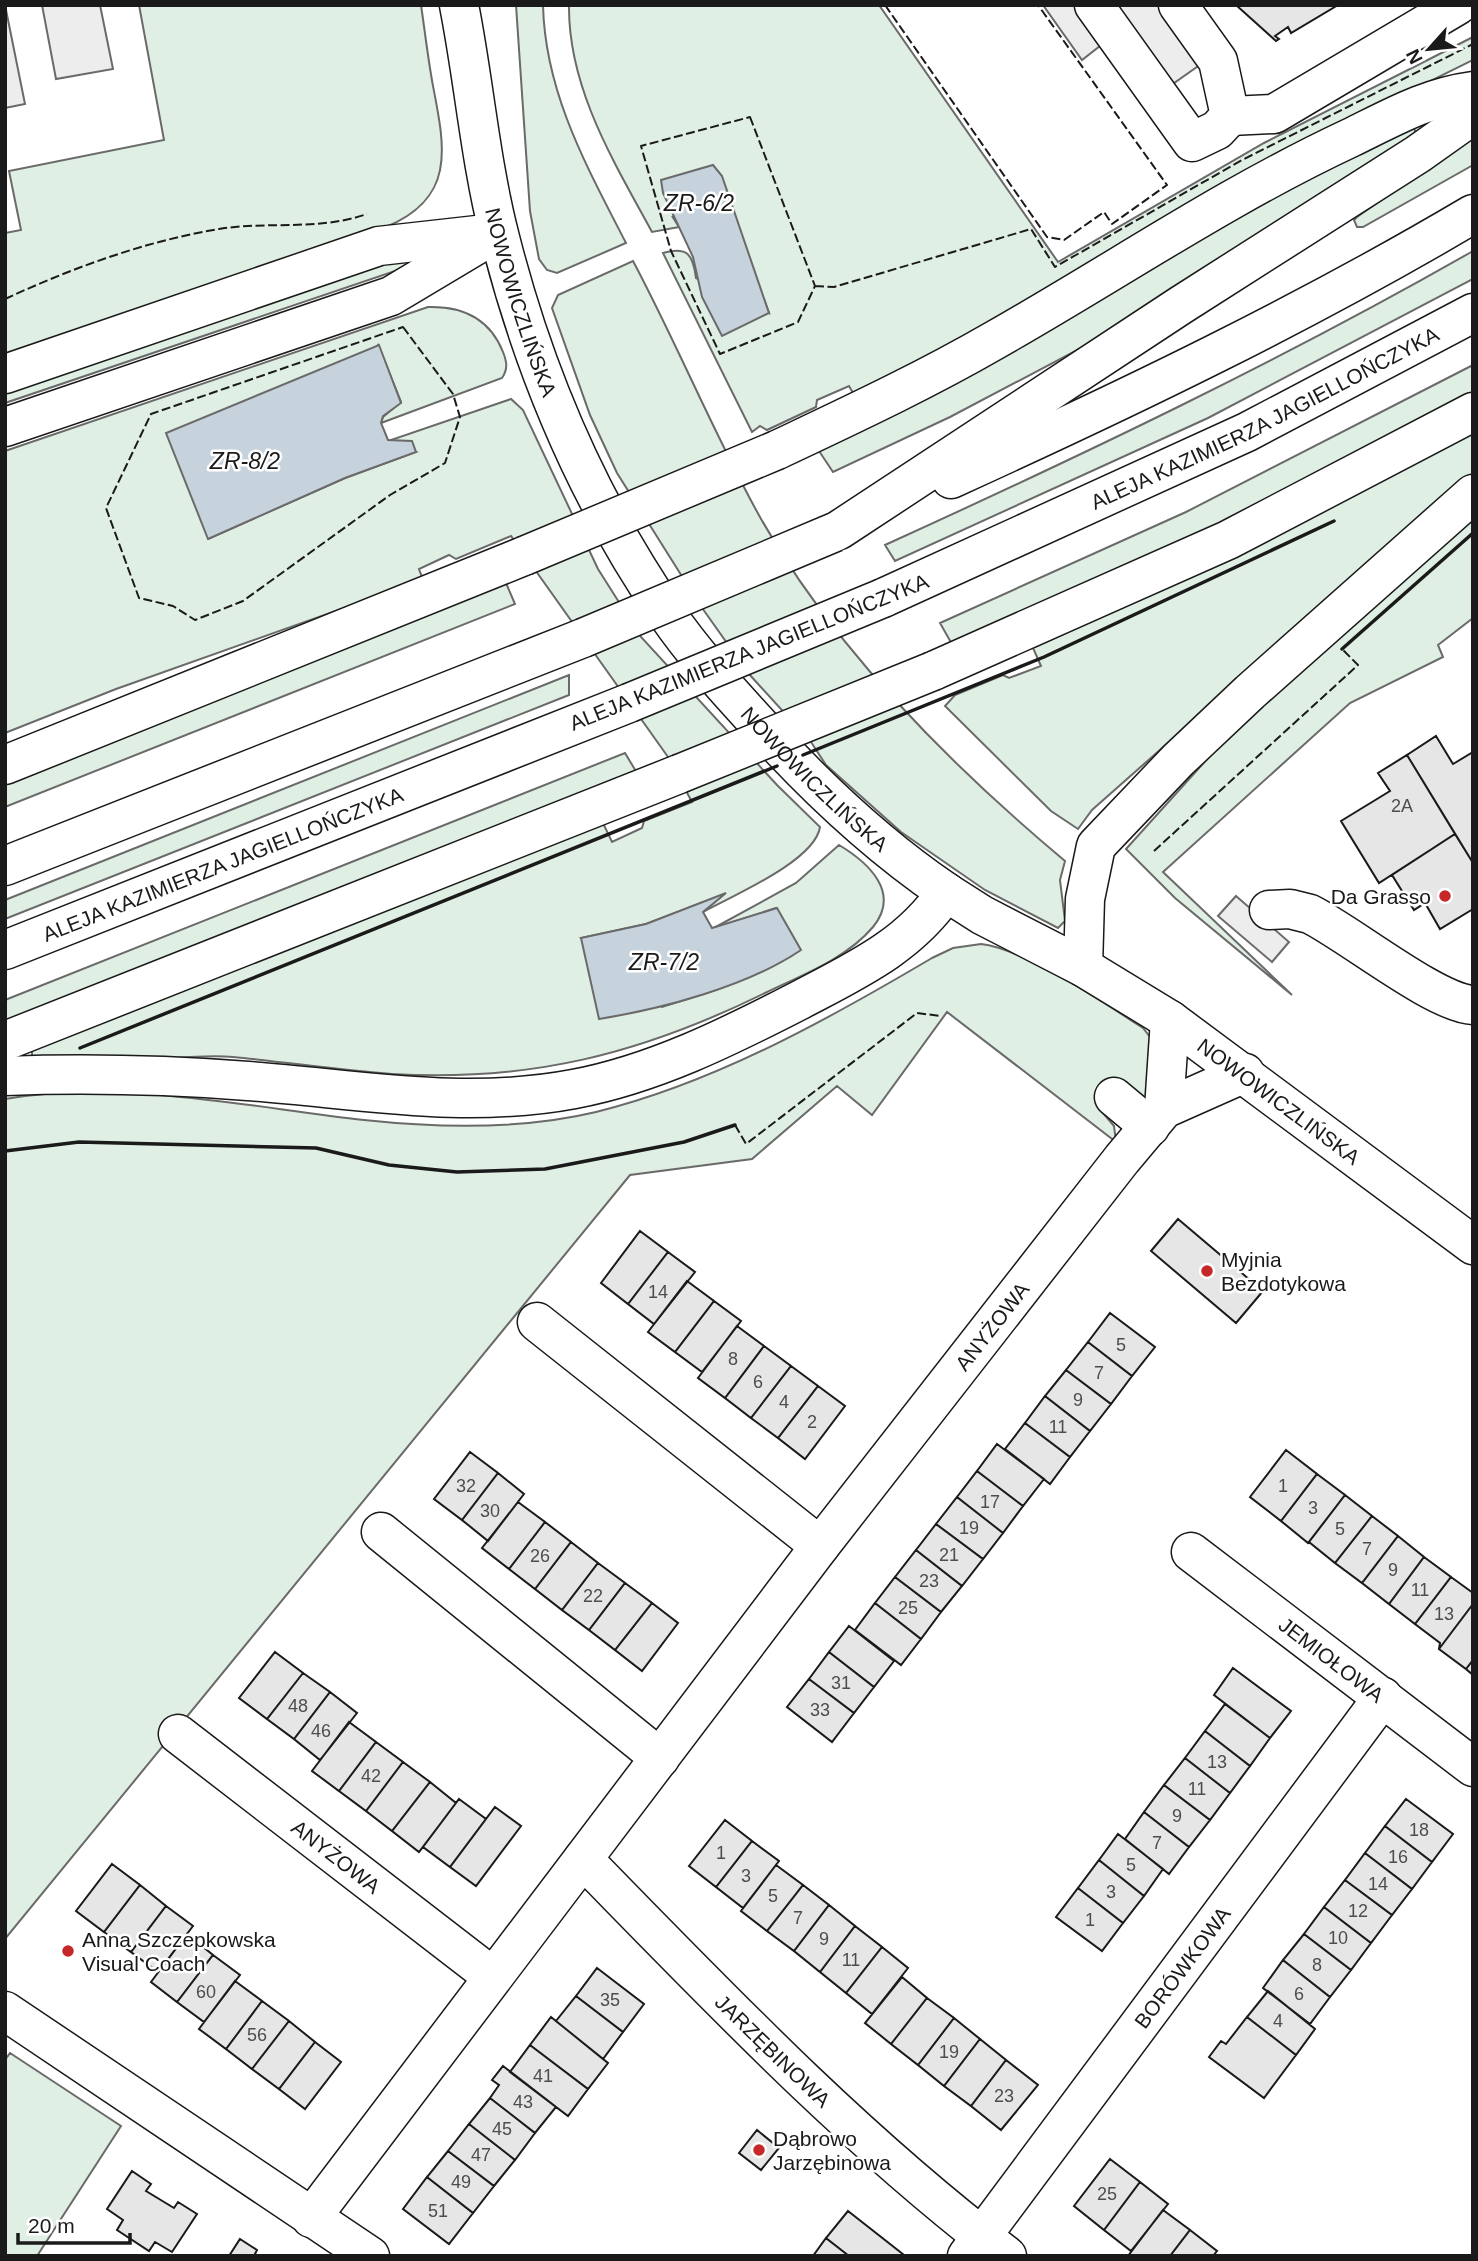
<svg xmlns="http://www.w3.org/2000/svg" width="1478" height="2261" viewBox="0 0 1478 2261" font-family="Helvetica,sans-serif">
  <style>
    .green { fill: #e0efe3; stroke: #6a6a6a; stroke-width: 2 }
    .parking { fill: #ededed; stroke: #6a6a6a; stroke-width: 2 }
    .water { fill: #c6d2dc; stroke: #6a6a6a; stroke-width: 2 }
    .building { fill: #e6e6e6; stroke: #1a1a1a; stroke-width: 2 }
    .lines { fill: none; stroke-linecap: round; stroke-linejoin: round }
    .minor-casing { stroke: #1a1a1a; stroke-width: 41 }
    .major-casing { stroke: #1a1a1a; stroke-width: 41 }
    .highway-casing { stroke: #1a1a1a; stroke-width: 41 }
    .minor { stroke: #fff; stroke-width: 38 }
    .major { stroke: #fff; stroke-width: 38 }
    .highway { stroke: #fff; stroke-width: 38 }
    .highway-bridge-casing { stroke: #1a1a1a; stroke-width: 41; stroke-linecap: butt }
    .highway-bridge { stroke: #fff; stroke-width: 38 }
    .fence { stroke: #1a1a1a; stroke-width: 2; stroke-dasharray: 9 3.5; stroke-linecap: butt }
    .wall { stroke: #1a1a1a; stroke-width: 3.5 }
    .poi-dot { fill: #c62828; stroke: #fff; stroke-width: 2.5 }
    .labels { text-anchor: middle; dominant-baseline: central; stroke-width: 5; stroke-linejoin: round; paint-order: stroke }
    .number-label { font-size: 18px; fill: #4d4d4d }
    .street-label { font-size: 21px; fill: #1a1a1a; stroke: #fff }
    .poi-label { font-size: 21px; fill: #1a1a1a; stroke: #fff; text-anchor: start }
    .water-label { font-size: 23px; font-style: italic; fill: #1a1a1a; stroke: #fff }
  </style>
  <rect width="100%" height="100%" fill="#fff"/>
  <path class="green" d="M139,5H421C425,32 428,59 433,86C445,148 456,198 386,227L5,356V233L21,230L9,171L164,140Z
    M516,5H543C545,93 587,167 626,243L557,273L547,270L539,259L530,211Z
    M569,5H879L1058,262L1264,143L1473,37V60L1251,170L1157,221L997,321L853,393L849,386L817,400L816,407L767,430L760,426L752,432L663,253C688,246 693,255 696,278L769,313L764,299L672,216L679,227L652,232C614,162 568,88 569,5Z
    M1414,128L1416,134L1102,337L950,417L833,472L819,451L980,369L1255,204Z
    M1473,136V165L1363,227H1357L1354,220L1357,217Z
    M1473,251V279L1208,418L895,561L885,545C1085,454 1282,360 1473,251Z
    M403,256L410,261L407,267L5,403V391Z
    M633,261C676,342 711,427 755,508C827,641 949,764 1065,861L1060,880L1065,921L1058,928L985,890L901,832L826,765L811,742L749,674L700,605L617,473L590,415L552,308L558,295Z
    M428,307C463,306 490,319 503,352C507,362 508,369 502,378L381,423L383,417L401,402L378,345L208,539L345,478L416,452L388,441L511,399L523,410L598,569L641,637L777,785L820,827C815,861 732,896 703,912L723,895L646,924L581,938L662,1007C708,993 761,977 800,950L776,908L712,929L796,883L839,845C869,863 901,893 873,927C846,959 802,975 765,993C641,1054 530,1082 392,1074C339,1070 286,1062 233,1057C203,1054 174,1059 144,1060C106,1060 69,1058 32,1058V1050L603,823L612,842L642,828L644,821L692,802L668,757L511,536L456,559L449,555L419,569L423,580L116,689L5,733V451Z
    M1473,365V395L1322,477L953,646L940,623L1186,512Z
    M1473,433V473L1092,810L1078,829L1051,811L945,706L955,695L1003,675L1009,678L1041,666L1033,648L1232,558Z
    M1473,518V618L1438,645L1443,657L1350,703L1163,872L1292,995L1175,898L1126,849L1228,736Z
    M506,583L515,604L5,807V783Z
    M569,675V695L5,919V900Z
    M625,753L637,773L5,1024V1000Z
    M981,944C1025,949 1104,1003 1143,1028L1150,1037L1152,1096L1144,1098L1120,1079L1098,1107L1114,1126L1116,1142L947,1012L872,1115L837,1086L752,1159L630,1175L5,1939V1099C123,1079 247,1107 364,1120C439,1128 521,1130 596,1112C714,1083 827,1020 932,958L953,948Z
    M10,2053L121,2126L37,2256H5V2060Z"/>
  <path class="parking" d="M5,5L25,104L5,108Z
    M42,5H100L113,69L56,79Z
    M1043,5H1159L1201,64L1143,105L1100,46L1082,60Z
    M1236,896L1289,942L1272,962L1218,916Z"/>
  <path class="water" d="M713,165L722,176L769,313L722,336L702,297L693,257L663,193L661,180Z
    M379,345L401,403L383,416L381,423L388,440L412,441L416,452L345,478L208,539L166,433Z
    M726,893L703,912L712,928L777,908L801,950C748,986 662,1009 599,1019L581,938L646,924Z"/>
  <path class="building" d="M1236,5H1338L1291,33L1288,27L1275,36L1279,39L1276,41Z
    M1436,736L1453,764L1473,752V863L1407,755Z
    M1407,755L1455,834L1379,883L1341,821L1390,791L1378,773Z
    M1455,834L1473,863V909L1440,929L1425,903L1414,910L1392,875Z
    M1178,1219L1263,1291L1236,1323L1151,1251Z
    M640,1231L668,1252L628,1304L601,1283Z
    M668,1252L695,1272L654,1324L628,1304Z
    M687,1281L714,1301L675,1352L648,1332Z
    M714,1301L741,1321L702,1372L675,1352Z
    M1110,1313L1155,1347L1132,1376L1088,1342Z
    M737,1326L764,1346L725,1398L698,1378Z
    M1088,1342L1132,1376L1111,1404L1066,1370Z
    M764,1346L791,1366L751,1418L725,1398Z
    M791,1366L818,1386L778,1438L751,1418Z
    M1066,1370L1111,1404L1090,1431L1045,1396Z
    M818,1386L845,1406L805,1459L778,1438Z
    M1045,1396L1090,1431L1070,1457L1025,1423Z
    M1025,1423L1070,1457L1050,1484L1005,1449Z
    M997,1444L1044,1479L1023,1506L977,1471Z
    M1286,1450L1317,1474L1281,1521L1250,1497Z
    M470,1452L498,1473L462,1520L434,1499Z
    M977,1471L1023,1506L1003,1533L957,1497Z
    M498,1473L524,1494L488,1541L462,1520Z
    M1317,1474L1345,1495L1308,1543L1281,1521Z
    M1345,1495L1372,1516L1335,1563L1309,1542Z
    M957,1497L1003,1533L983,1559L936,1524Z
    M518,1502L545,1522L509,1569L482,1548Z
    M1372,1516L1398,1536L1362,1583L1335,1563Z
    M545,1522L571,1542L535,1589L509,1569Z
    M936,1524L983,1559L962,1586L916,1550Z
    M1398,1536L1424,1557L1389,1604L1362,1583Z
    M571,1542L598,1563L562,1610L535,1589Z
    M916,1550L962,1586L941,1612L895,1577Z
    M1424,1557L1451,1577L1415,1624L1389,1604Z
    M598,1563L625,1583L589,1630L562,1610Z
    M895,1577L941,1612L921,1639L875,1603Z
    M1451,1577L1473,1593V1604L1439,1649L1440,1643L1415,1624Z
    M625,1583L652,1603L615,1650L589,1630Z
    M652,1603L678,1623L642,1671L615,1650Z
    M875,1603L921,1639L901,1665L855,1630Z
    M1473,1604V1660L1466,1669L1439,1649Z
    M849,1626L894,1661L874,1687L829,1652Z
    M275,1652L303,1673L267,1719L239,1698Z
    M829,1652L874,1687L854,1713L809,1679Z
    M1473,1660V1675L1466,1669Z
    M1233,1668L1291,1711L1270,1738L1214,1695Z
    M303,1673L330,1692L294,1739L267,1719Z
    M809,1679L854,1713L832,1742L787,1707Z
    M330,1692L357,1713L320,1760L294,1739Z
    M1225,1704L1270,1738L1250,1766L1205,1731Z
    M349,1722L376,1742L339,1791L312,1771Z
    M1205,1731L1250,1766L1230,1793L1185,1758Z
    M376,1742L403,1762L366,1811L339,1791Z
    M1185,1758L1230,1793L1210,1820L1164,1785Z
    M403,1762L430,1782L392,1831L366,1811Z
    M430,1782L456,1803L419,1852L392,1831Z
    M1164,1785L1210,1820L1189,1847L1144,1812Z
    M459,1799L486,1819L450,1867L423,1847Z
    M1406,1799L1453,1834L1432,1862L1385,1826Z
    M495,1807L521,1826L476,1886L450,1867Z
    M1144,1812L1189,1847L1169,1874L1125,1839Z
    M725,1820L752,1841L716,1887L689,1866Z
    M1385,1826L1432,1862L1412,1889L1365,1853Z
    M1118,1834L1163,1869L1144,1896L1099,1860Z
    M752,1841L779,1861L743,1908L716,1887Z
    M1365,1853L1412,1889L1392,1915L1345,1880Z
    M1099,1860L1144,1896L1123,1923L1078,1888Z
    M112,1864L140,1885L104,1932L76,1911Z
    M776,1865L803,1885L767,1931L741,1911Z
    M1345,1880L1392,1915L1371,1943L1324,1907Z
    M140,1885L166,1906L131,1952L104,1932Z
    M803,1885L829,1905L794,1951L767,1931Z
    M1078,1888L1123,1923L1102,1951L1056,1917Z
    M829,1905L855,1926L820,1972L794,1951Z
    M166,1906L193,1926L158,1972L131,1952Z
    M1324,1907L1371,1943L1351,1970L1304,1934Z
    M855,1926L882,1947L846,1993L820,1972Z
    M187,1934L213,1955L177,2002L151,1982Z
    M1304,1934L1351,1970L1330,1997L1283,1960Z
    M882,1947L908,1968L872,2014L846,1993Z
    M213,1955L240,1975L204,2022L177,2002Z
    M1283,1960L1330,1997L1310,2024L1263,1988Z
    M597,1968L644,2004L623,2032L576,1996Z
    M902,1977L927,1998L891,2044L865,2023Z
    M235,1981L262,2001L226,2049L199,2029Z
    M1268,1991L1315,2029L1296,2055L1247,2017Z
    M576,1996L623,2032L603,2059L556,2021Z
    M927,1998L954,2018L918,2065L891,2044Z
    M262,2001L289,2021L252,2069L226,2049Z
    M551,2017L608,2063L588,2089L530,2045Z
    M1247,2017L1296,2055L1264,2098L1209,2057L1221,2041L1226,2044Z
    M954,2018L980,2039L944,2086L918,2065Z
    M289,2021L315,2042L279,2089L252,2069Z
    M980,2039L1006,2060L971,2106L944,2086Z
    M315,2042L341,2062L305,2109L279,2089Z
    M530,2045L588,2089L568,2116L510,2072Z
    M1006,2060L1038,2085L1001,2130L971,2106Z
    M503,2066L556,2107L535,2133L490,2098L499,2085L492,2080Z
    M490,2098L535,2133L515,2160L469,2124Z
    M469,2124L515,2160L494,2186L448,2151Z
    M757,2130L779,2148L761,2170L739,2153Z
    M448,2151L494,2186L473,2213L427,2177Z
    M1110,2159L1140,2182L1104,2230L1074,2206Z
    M132,2171L151,2184L146,2191L174,2208L178,2202L197,2214L172,2252L155,2242L149,2251L117,2230L123,2220L107,2209Z
    M427,2177L473,2213L449,2244L403,2209Z
    M1140,2182L1168,2204L1131,2251L1104,2230Z
    M1163,2210L1190,2230L1170,2256H1128Z
    M848,2211L904,2255V2256H849L826,2238Z
    M1190,2230L1217,2251L1213,2256H1170Z
    M826,2238L849,2256H813Z
    M240,2239L257,2250L254,2256H229Z"/>
  <g class="lines">
    <defs>
      <g id="minor">
        <path d="M1094,5L1192,142L1217,130L1230,116L1218,61L1178,5"/>
        <path d="M1230,116L1274,114L1458,5"/>
        <path id="s1" d="M946,892L982,915L1083,967L1170,1020L1473,1245"/>
        <path d="M1269,910L1290,909L1310,914C1350,934 1435,1003 1473,1005"/>
        <path d="M1114,1097L1150,1127"/>
        <path d="M1164,1109L1170,1020"/>
        <path d="M537,1322L820,1546"/>
        <path d="M381,1532L660,1758"/>
        <path id="s2" d="M1191,1552L1473,1767"/>
        <path id="s3" d="M178,1734L493,1977"/>
        <path id="s4" d="M583,1859C719,1998 852,2138 1007,2256"/>
        <path d="M5,2011L370,2256"/>
        <path id="s5" d="M311,2218L820,1546L1122,1159L1164,1109L1245,1073"/>
        <path id="s6" d="M967,2256L1383,1697"/>
      </g>
      <g id="major">
        <path id="s7" d="M459,5C474,81 480,159 499,234C533,370 588,499 667,614C693,652 724,686 755,720C813,785 874,843 946,892"/>
      </g>
      <g id="highway">
        <path d="M5,374L379,246L486,234"/>
        <path d="M5,427L391,296L498,232"/>
        <path d="M777,450C851,415 924,381 995,340C1115,272 1224,197 1350,138C1391,118 1427,97 1473,91"/>
        <path d="M951,479C1129,398 1304,314 1473,214"/>
        <path d="M839,530L1181,305L1418,154L1473,115"/>
        <path id="s8" d="M883,598L1247,432L1473,313"/>
        <path d="M933,671L1228,540L1473,412"/>
        <path d="M5,765L524,556"/>
        <path d="M5,866L583,638"/>
        <path id="s9" d="M5,950L629,703"/>
        <path d="M1083,967L1085,899L1096,846L1178,760L1250,692L1473,494"/>
        <path d="M5,1041L679,774"/>
        <path d="M5,1076C85,1073 168,1075 248,1081C359,1089 463,1110 574,1089C654,1074 728,1037 800,1000C855,971 910,946 946,892"/>
      </g>
    </defs>
    <use href="#minor" class="minor-casing"/>
    <use href="#major" class="major-casing"/>
    <use href="#highway" class="highway-casing"/>
    <use href="#minor" class="minor"/>
    <use href="#major" class="major"/>
    <use href="#highway" class="highway"/>
    <defs>
      <path id="highway-bridge" d="M524,556L777,450
        M583,638L835,532
        M629,703L883,598
        M679,774L933,671"/>
    </defs>
    <use href="#highway-bridge" class="highway-bridge-casing"/>
    <use href="#highway-bridge" class="highway-bridge"/>
    <path class="fence" d="M885,5L1047,237L1064,240L1104,212L1112,224L1167,185L1038,5
      M750,117L815,286L798,322L720,354L671,251L641,146Z
      M815,286L834,287L1031,229L1055,267L1242,160L1473,44
      M5,299C72,268 146,241 219,229C269,221 319,231 367,214
      M403,327L453,394L460,417L445,463L390,495L243,601L195,620L173,606L139,598L106,508L151,414Z
      M1154,851L1358,665L1342,649
      M735,1125L746,1144L917,1013L941,1016"/>
    <path class="wall" d="M1342,649L1473,533
      M803,755L1044,657L1334,521
      M80,1048L777,766
      M5,1151L79,1142L316,1148L389,1165L457,1172L545,1169L684,1142L735,1125"/>
  </g>
  <g class="poi-dot">
    <circle cx="1445" cy="896" r="7"/>
    <circle cx="1207" cy="1271" r="7"/>
    <circle cx="68" cy="1951" r="7"/>
    <circle cx="759" cy="2150" r="7"/>
  </g>
  <g class="labels">
    <g class="number-label">
      <text x="1402" y="806">2A</text>
      <text x="658" y="1292">14</text>
      <text x="1121" y="1345">5</text>
      <text x="733" y="1359">8</text>
      <text x="1099" y="1373">7</text>
      <text x="758" y="1382">6</text>
      <text x="1078" y="1400">9</text>
      <text x="784" y="1402">4</text>
      <text x="812" y="1422">2</text>
      <text x="1058" y="1427">11</text>
      <text x="466" y="1486">32</text>
      <text x="1283" y="1486">1</text>
      <text x="990" y="1502">17</text>
      <text x="1313" y="1508">3</text>
      <text x="490" y="1511">30</text>
      <text x="969" y="1528">19</text>
      <text x="1340" y="1529">5</text>
      <text x="1367" y="1549">7</text>
      <text x="949" y="1555">21</text>
      <text x="540" y="1556">26</text>
      <text x="1393" y="1570">9</text>
      <text x="929" y="1581">23</text>
      <text x="1420" y="1590">11</text>
      <text x="593" y="1596">22</text>
      <text x="908" y="1608">25</text>
      <text x="1444" y="1614">13</text>
      <text x="841" y="1683">31</text>
      <text x="298" y="1706">48</text>
      <text x="820" y="1710">33</text>
      <text x="321" y="1731">46</text>
      <text x="1217" y="1762">13</text>
      <text x="371" y="1776">42</text>
      <text x="1197" y="1789">11</text>
      <text x="1177" y="1816">9</text>
      <text x="1419" y="1830">18</text>
      <text x="1157" y="1843">7</text>
      <text x="721" y="1853">1</text>
      <text x="1398" y="1857">16</text>
      <text x="1131" y="1865">5</text>
      <text x="746" y="1876">3</text>
      <text x="1378" y="1884">14</text>
      <text x="1111" y="1892">3</text>
      <text x="773" y="1896">5</text>
      <text x="1358" y="1911">12</text>
      <text x="798" y="1918">7</text>
      <text x="1090" y="1920">1</text>
      <text x="1338" y="1938">10</text>
      <text x="824" y="1939">9</text>
      <text x="851" y="1960">11</text>
      <text x="1317" y="1965">8</text>
      <text x="206" y="1992">60</text>
      <text x="1299" y="1994">6</text>
      <text x="610" y="2000">35</text>
      <text x="1278" y="2021">4</text>
      <text x="257" y="2035">56</text>
      <text x="949" y="2052">19</text>
      <text x="543" y="2076">41</text>
      <text x="1004" y="2096">23</text>
      <text x="523" y="2102">43</text>
      <text x="502" y="2129">45</text>
      <text x="481" y="2155">47</text>
      <text x="461" y="2182">49</text>
      <text x="1107" y="2194">25</text>
      <text x="438" y="2211">51</text>
    </g>
    <g class="street-label">
      <text stroke="none"><textPath href="#s7" startOffset="304">NOWOWICZLIŃSKA</textPath></text>
      <text stroke="none"><textPath href="#s8" startOffset="422">ALEJA KAZIMIERZA JAGIELLOŃCZYKA</textPath></text>
      <text transform="translate(749 652) rotate(-22)">ALEJA KAZIMIERZA JAGIELLOŃCZYKA</text>
      <text stroke="none"><textPath href="#s7" startOffset="872">NOWOWICZLIŃSKA</textPath></text>
      <text stroke="none"><textPath href="#s9" startOffset="234">ALEJA KAZIMIERZA JAGIELLOŃCZYKA</textPath></text>
      <text stroke="none"><textPath href="#s1" startOffset="394">NOWOWICZLIŃSKA</textPath></text>
      <text stroke="none"><textPath href="#s5" startOffset="1122">ANYŻOWA</textPath></text>
      <text stroke="none"><textPath href="#s2" startOffset="177">JEMIOŁOWA</textPath></text>
      <text stroke="none"><textPath href="#s3" startOffset="200">ANYŻOWA</textPath></text>
      <text stroke="none"><textPath href="#s6" startOffset="360">BORÓWKOWA</textPath></text>
      <text stroke="none"><textPath href="#s4" startOffset="270">JARZĘBINOWA</textPath></text>
    </g>
    <g class="poi-label">
      <text x="1431" y="896" text-anchor="end">Da Grasso</text>
      <text x="1221" y="1259">Myjnia<tspan x="1221" dy="24">Bezdotykowa</tspan></text>
      <text x="82" y="1939">Anna Szczepkowska<tspan x="82" dy="24">Visual Coach</tspan></text>
      <text x="773" y="2138">Dąbrowo<tspan x="773" dy="24">Jarzębinowa</tspan></text>
    </g>
    <g class="water-label">
      <text x="699" y="203">ZR-6/2</text>
      <text x="245" y="461">ZR-8/2</text>
      <text x="664" y="962">ZR-7/2</text>
    </g>
  </g>
  <rect width="1478" height="2261" fill="none" stroke="#1a1a1a" stroke-width="14"/>
  <g transform="translate(1429 49) rotate(243)" stroke="#ffffff" stroke-width="5" paint-order="stroke">
  <path d="M0-5L12 26L0 18L-12 26Z" fill="#1a1a1a"/>
  <text y="-10" font-size="19" font-weight="bold" text-anchor="middle" fill="#1a1a1a">N</text>
  </g>
  <path d="M18 2233v10h112v-10" fill="none" stroke="#1a1a1a" stroke-width="3.5"/>
  <text x="28" y="2233" font-size="21" fill="#1a1a1a" stroke="#ffffff" stroke-width="5" paint-order="stroke">20 m</text>
</svg>
